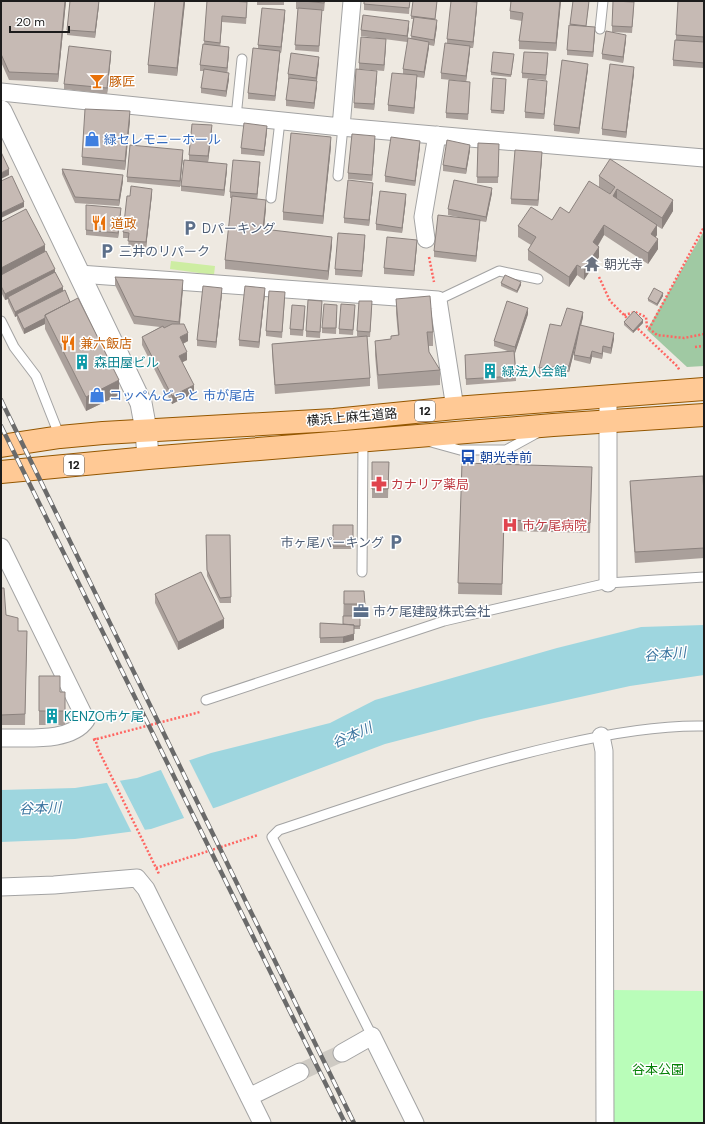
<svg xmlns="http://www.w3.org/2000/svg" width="705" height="1124" viewBox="0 0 705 1124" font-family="'DM Sans','Noto Sans JP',sans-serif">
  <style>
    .grass { fill: #cdeda2 }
    .cemetery { fill: #a0c9a3 }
    .park { fill: #b9fdb9 }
    .water { fill: #9ed6df }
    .pier { fill: #eee9e1 }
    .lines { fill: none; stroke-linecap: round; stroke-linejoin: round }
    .minor-tunnel { stroke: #cecac3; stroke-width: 17; stroke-dasharray: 17 8; stroke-linecap: butt }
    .service-casing { stroke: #a3a3a3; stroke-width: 11 }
    .minor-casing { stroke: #a3a3a3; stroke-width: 19 }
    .tertiary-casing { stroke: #a3a3a3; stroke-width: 23 }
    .primary-casing { stroke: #945700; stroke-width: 24 }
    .path { stroke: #ff6561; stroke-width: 2.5; stroke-dasharray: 2 2; stroke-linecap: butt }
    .service { stroke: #fff; stroke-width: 9 }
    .minor { stroke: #fff; stroke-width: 17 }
    .tertiary { stroke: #fff; stroke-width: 21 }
    .primary { stroke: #ffc995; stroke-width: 22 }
    .rail-casing { stroke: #6a6a6a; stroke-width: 4.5 }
    .rail { stroke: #fff; stroke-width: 3; stroke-dasharray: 9; stroke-linecap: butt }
    .wall { fill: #aaa09b }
    .shaded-wall { fill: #8b827e }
    .building { fill: #c6bab4; stroke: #8b827e }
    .labels { text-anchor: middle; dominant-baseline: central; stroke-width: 3; stroke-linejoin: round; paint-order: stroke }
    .shield { fill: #fff; stroke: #606060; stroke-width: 1 }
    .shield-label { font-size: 12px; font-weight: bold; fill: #1c1c1c }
    .food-label { font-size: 13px; fill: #c56008; stroke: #fff; text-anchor: start }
    .shop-label { font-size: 13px; fill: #366cbe; stroke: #fff; text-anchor: start }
    .service-label { font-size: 13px; fill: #4e5e75; stroke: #fff; text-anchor: start }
    .worship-label { font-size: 13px; fill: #5b616d; stroke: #fff; text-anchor: start }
    .culture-label { font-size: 13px; fill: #0d838f; stroke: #fff; text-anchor: start }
    .street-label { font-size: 13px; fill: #1c1c1c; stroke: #fff }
    .transit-label { font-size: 13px; fill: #164399; stroke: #fff; text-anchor: start }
    .health-label { font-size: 13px; fill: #be3a42; stroke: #fff; text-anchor: start }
    .park-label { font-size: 13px; fill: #048005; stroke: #fff }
    .water-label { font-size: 14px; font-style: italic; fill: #3e77a1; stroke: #fff }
  </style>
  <rect width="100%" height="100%" fill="#eee9e1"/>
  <path class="grass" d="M171,261L215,266L214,275L170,269Z"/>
  <path class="cemetery" d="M704,231V366L687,367L647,330Z"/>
  <path class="park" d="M614,990L704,991V1123H612Z"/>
  <path class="water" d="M704,625V675L630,686L481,719L385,744L220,806L151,829L75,839L1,842V790L75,788L137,778L211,753L330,723L375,700L557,648L641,627Z"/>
  <path class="pier" d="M188,758L214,810L185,820L160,768Z
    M119,779L146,832L132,833L106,781Z"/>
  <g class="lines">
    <path class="minor-tunnel" d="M300,1072L342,1053"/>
    <defs>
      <path id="service" d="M600,29L603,1
        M236,117L242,59
        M338,176L343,127
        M271,198L280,121
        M438,300L499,271L538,279
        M1,321L14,347L36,376L60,437
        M431,442L460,450H506L537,433
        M362,572L363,442
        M206,700L444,621L608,583L704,577
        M372,1036L272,837L279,830C372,799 464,767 560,745C607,734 656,725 704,726"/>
      <path id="minor" d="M1,92L341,127L704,158
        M341,127L352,1
        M426,239L423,217L437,135
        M79,274L438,300L455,408
        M608,397V583
        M1,547L86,720C70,743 26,737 1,738
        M601,736L604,751L605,1123
        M1,887L54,885L137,878L146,889L262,1123
        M342,1053L372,1036L415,1123
        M249,1097L300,1072"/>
      <path id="tertiary" d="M1,111L141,403L146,430L148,458"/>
      <path id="primary" d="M1,446L60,437L103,433L334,420L455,408L704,389
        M1,472L148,458L553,425L704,415"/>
    </defs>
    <use href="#service" class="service-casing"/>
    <use href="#minor" class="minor-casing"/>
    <use href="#tertiary" class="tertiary-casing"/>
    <use href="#primary" class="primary-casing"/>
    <path class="path" d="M429,257L434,282
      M599,277L610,301L629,320
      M624,315L635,312L646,317L647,327L657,335L684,338L704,334
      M635,326L677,366L680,371
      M649,329L704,227
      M695,347L704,346
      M95,738L98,749L159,874
      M93,740L200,712
      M156,868L258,835"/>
    <use href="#service" class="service"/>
    <use href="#minor" class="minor"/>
    <use href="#tertiary" class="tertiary"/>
    <use href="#primary" class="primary"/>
    <defs>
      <path id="rail" d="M1,400L354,1123
        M1,426L345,1123"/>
    </defs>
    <use href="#rail" class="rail-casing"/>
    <use href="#rail" class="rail"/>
  </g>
  <path class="wall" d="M1,1H66L58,82L9,80L1,62Z
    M185,1L177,76L148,73V65Z
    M207,1H234L247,8L246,24L222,22L220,46L229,53L227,73L229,79L226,97L201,93V88L204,71H200V65L204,44Z
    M257,1H284V5H257Z
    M296,1H325L324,11H322L319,52L295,50L298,9H296Z
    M364,1H410L409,14L364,10Z
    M511,1H561L556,51L519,49V41L522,21L510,19V11Z
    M573,1L589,4L586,26L595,33L593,57L567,55V50Z
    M704,1V68L673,66V60L676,40V35Z
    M437,4L435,20L437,26L434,46L429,45L424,78L417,77L414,114L388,111V105L403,74V69L411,39L413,19H411V16Z
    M99,5L95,38L67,35V30Z
    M634,7L632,33L612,32V26Z
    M477,8L473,48H470L466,81L470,87L468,120L446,118V113L461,81L441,79V73L447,43V39Z
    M285,16L281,53H280L275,101L248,99V93L258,49V45Z
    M409,27L407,42L361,36V30Z
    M626,40L623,63L602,59V54Z
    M386,45L384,71L359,69V63Z
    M111,56L107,94L64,89V84Z
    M514,57L511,77L491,75V72Z
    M548,59L546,80L522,78V73Z
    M319,62L314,109L286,106V100L289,80H288V74Z
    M588,69L579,134L554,131V125Z
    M634,73L626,138L602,135V129Z
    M377,76L374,110L354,108V103Z
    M493,78L506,82L504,114L491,113Z
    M547,87L544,119L525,118V112Z
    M130,120L125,170L82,165V157Z
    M212,131L208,162L227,170L224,196L181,191V186L189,160V155Z
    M267,131L264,156L241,154V148Z
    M375,142L372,181L348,179V173Z
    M478,143L499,144L498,183H477Z
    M331,146L323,224L283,220V212Z
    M420,146L415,186L385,182V176Z
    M470,150L466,174L443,171V165Z
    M183,156L180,187L127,182V177Z
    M542,158L538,206L511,204V199Z
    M260,167L257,199L266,208L264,229L332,245L328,280L225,269V260L232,198H230V192Z
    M62,169L123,181L119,206L75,203L62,174Z
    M599,176L673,211L662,229L657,226V235L655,237L658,249L648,264L604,235L598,246L599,257L584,280L577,275L569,287L528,260V250L531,245L518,237V226L552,220L610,194L599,187Z
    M373,188L369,226L344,223V218Z
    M492,193L486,222L480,221L476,262L434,257V251L463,218L448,215V209Z
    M152,194L146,248L128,246L129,238H123V232L130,196Z
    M406,200L402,233L376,230V224Z
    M86,205L121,214L118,238L86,235Z
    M1,222L45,252L55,272L63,291L119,395L86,411L45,329V324L24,334L17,319V316L15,317L8,302V299L5,300L1,292Z
    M365,241L362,277L335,275V269Z
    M417,245L414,276L384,274V268Z
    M115,277L183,288L180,324L188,341L183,344L187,360L182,362L194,393L172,404L142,345V337L160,327L134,324L115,285Z
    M501,283L521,285L517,293L501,286Z
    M222,293L216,348L197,346V340Z
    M265,293L259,348L239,346V340Z
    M663,296L657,306L648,301V299Z
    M285,298L282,338L266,336V331Z
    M396,299L433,332V346H429V352L440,370V385L378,389L375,355V341L391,339V336L398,335L396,313Z
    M322,307L320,338L306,337V331Z
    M372,307L370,337H367L370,378V386L275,394L272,352V344L361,337L357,336V331Z
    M337,311L336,334L322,333V328Z
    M355,311L353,335L339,334V329Z
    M305,312L303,336L290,335V329Z
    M528,314L515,353L516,381L466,385L465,355L510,352L494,346V341Z
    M583,317L581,326L614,339L611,354L603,352L602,359L592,357L590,364L574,360V355L577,338L569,372L539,374V368L561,326Z
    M624,322L643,323L633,333L624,325Z
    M372,462H389L388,498H372Z
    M462,463L592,477L590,533L504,531L502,595L458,594Z
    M630,481L704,495V558L635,563L630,491Z
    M333,525H353V549H333Z
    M206,535H230L231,603H220L207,576Z
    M1,588L6,615L18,631H27L25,725H1Z
    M344,591H364L365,618H360V629H354V640L343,643H320V623L343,624Z
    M155,594L224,628L178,650L155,603Z
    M39,676L60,692H65V725H39Z"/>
  <path class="shaded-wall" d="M65,1H66L58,82V74Z
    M99,1V5L95,38V32Z
    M184,1H185V3L177,76V68Z
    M560,1H561L556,51V43Z
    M477,2V8L473,48V42Z
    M285,10V16L281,53V47Z
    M222,16V22L220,48V43Z
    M437,20V26L434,46V40Z
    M409,21V27L407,42V36Z
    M595,27V33L593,57V52Z
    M626,35V40L623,63V57Z
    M386,39V45L384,71V65Z
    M429,42V48L424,78V72Z
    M470,46V52L466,82V76Z
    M229,47V53L227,74V68Z
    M111,51V56L107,94V88Z
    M280,51V57L275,101V96Z
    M319,57V62L316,84V78Z
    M588,64V69L579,134V128Z
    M634,67V73L626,138V132Z
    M377,71V76L374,110V104Z
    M229,73V79L226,97V91Z
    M417,75V81L414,114V108Z
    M317,81V87L314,109V103Z
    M547,81V87L544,119V114Z
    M130,111V120L125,170V161Z
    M212,125V131L208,162V156Z
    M267,126V131L264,156V151Z
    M375,136V142L372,181V175Z
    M331,137V146L323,224V216Z
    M420,141V146L415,186V181Z
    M470,145V150L466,174V169Z
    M183,150V156L180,187V181Z
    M542,152V158L538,206V200Z
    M260,162V167L257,200V194Z
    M227,164V170L224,196V190Z
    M9,169V175L1,179V173Z
    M123,175V181L119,206V200Z
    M373,183V188L369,226V220Z
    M492,188V193L486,222V217Z
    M152,189V194L146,248V242Z
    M617,189V200L613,196Z
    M406,194V200L402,233V228Z
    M266,200V208L263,237V229Z
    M673,200V211L662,229V218Z
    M24,202V207L1,218V213Z
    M121,208V214L118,238V233Z
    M480,220V225L476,262V256Z
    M604,225V235L593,253V242Z
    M657,225V235L651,245V234Z
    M365,235V241L362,277V271Z
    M332,237V245L328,280V271Z
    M658,239V249L648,264V253Z
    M417,240V245L414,276V271Z
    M45,245V253L1,276V268Z
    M599,247V257L584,280V269Z
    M577,265V275L569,287V277Z
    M55,269V274L8,297V299L5,300V294Z
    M183,280V288L179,330V322Z
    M521,282V285L517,293V291Z
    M63,287V293L17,314V316L15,317V312Z
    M222,288V293L216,348V342Z
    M265,288V293L259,348V342Z
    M663,293V296L657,306V304Z
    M528,308V314L515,353V347Z
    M583,312V317L569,372V366Z
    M45,318V324L24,334V329Z
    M643,320V323L633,333V331Z
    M188,333V341L180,345V337Z
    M614,333V339L611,354V348Z
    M603,346V352L602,359V354Z
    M592,351V357L590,364V358Z
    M187,352V360L179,364V356Z
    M119,380V395L86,411V397Z
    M194,385V393L172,404V396Z
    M224,619V628L178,650V642Z
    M354,634V640L343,643V637Z"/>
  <path class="building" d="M1,1H65L58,74L9,72L1,54Z
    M70,1H99L95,32L67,30Z
    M155,1H184L177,68L148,65Z
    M207,1H230L247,2L246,18L222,16L220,43L204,41Z
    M303,1H324V3Z
    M364,1H410L409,8L364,4Z
    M413,1H437L435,19L411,16Z
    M451,1H464L477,2L473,42L447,39Z
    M511,1H560L556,43L519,41L523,13L510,11Z
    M573,1H589L586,26L570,24Z
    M613,1L634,2L632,27L612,26Z
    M678,1H704V37L676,35Z
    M262,8L285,10L281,47L258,45Z
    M298,8L322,10L319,46L295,45Z
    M363,15L409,21L407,36L361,30Z
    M414,17L437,20L434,40L411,36Z
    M569,25L595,27L593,52L567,50Z
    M606,31L626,35L623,57L602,54Z
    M361,37L386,39L384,65L359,63Z
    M408,38L429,42L424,72L403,69Z
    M675,40L704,42V63L673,60Z
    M445,43L470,46L466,76L441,73Z
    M203,44L229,47L227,68L200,65Z
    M69,46L111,51L107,88L64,84Z
    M253,48L280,51L275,96L248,93Z
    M493,52L514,54L511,75L491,72Z
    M524,52L548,53L546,75L522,73Z
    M291,53L319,57L316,78L288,74Z
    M562,60L588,64L579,128L554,125Z
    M610,64L634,67L626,132L602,129Z
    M204,69L229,73L226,91L201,88Z
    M356,69L377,71L374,104L354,103Z
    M392,73L417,75L414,108L388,105Z
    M289,78L317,81L314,103L286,100Z
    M493,78L506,79L504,111L491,110Z
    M528,79L547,81L544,114L525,112Z
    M449,80L470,82L468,114L446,113Z
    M85,109L130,111L125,161L82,157Z
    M244,123L267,126L264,151L241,148Z
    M192,124L212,125L208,156L189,155Z
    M291,133L331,137L323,216L283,212Z
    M352,134L375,136L372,175L348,173Z
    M391,137L420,141L415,181L385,176Z
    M447,140L470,145L466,169L443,165Z
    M478,143L499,144L498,177H477Z
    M130,145L183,150L180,181L127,177Z
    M515,150L542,152L538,200L511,199Z
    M1,152L9,169L1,173Z
    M610,159L673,200L662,218L617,189L613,196L657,225L651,234L658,239L648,253L604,225L593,242L599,247L584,269L577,265L569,277L528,250L536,237L518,226L531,207L552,220L560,207L569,213L589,181L610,194L615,187L599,176Z
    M184,160L227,164L224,190L181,186Z
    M233,160L260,162L257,194L230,192Z
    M62,169L123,175L119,200L75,197Z
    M12,176L24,202L1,213V181Z
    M348,180L373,183L369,220L344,218Z
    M454,180L492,188L486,217L448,209Z
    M131,186L152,189L146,242L128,241L129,233L123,232L127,196H130Z
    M380,191L406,194L402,228L376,224Z
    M232,196L266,200L263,229L332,237L328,271L225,260Z
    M86,205L121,208L118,233L86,230Z
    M26,209L45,245L1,268V222Z
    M438,215L480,220L476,256L434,251Z
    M338,233L365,235L362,271L335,269Z
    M387,237L417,240L414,271L384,268Z
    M46,251L55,269L5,294L1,286V275Z
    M55,272L63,287L15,312L8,297Z
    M505,275L521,282L517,291L501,283Z
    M115,277L183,280L179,322L134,316Z
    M203,286L222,288L216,342L197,340Z
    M245,286L265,288L259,342L239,340Z
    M654,288L663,293L657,304L648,299Z
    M65,290L70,302L45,315V318L24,329L17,314Z
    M269,291L285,292L282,332L266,331Z
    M430,296L433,332H427L429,352L440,370L378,375L375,341L391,339V336L399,335L396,299Z
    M78,298L119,380L86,397L45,315Z
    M308,300L322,301L320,332L306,331Z
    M359,301H372L370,332L357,331Z
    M507,301L528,308L515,347L494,341Z
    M324,304L337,305L336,328H322Z
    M341,304L355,305L353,330L339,329Z
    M292,305L305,306L303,330L290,329Z
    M567,308L583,312L569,366L539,368L550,324L561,326Z
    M634,311L643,320L633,331L624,322Z
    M172,324H184L188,333L180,337L187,352L179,356L194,385L172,396L142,337L163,326L164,328Z
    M580,325L614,333L611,348L603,346L602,354L592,351L590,358L574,355Z
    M367,336L370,378L275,385L272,344Z
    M514,351L516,376L466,379L465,355Z
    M372,462H389L388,489H372Z
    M462,463L592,467L590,523L504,520L502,584L458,583Z
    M703,476L704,495V548L635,552L630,481Z
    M333,525H353V546H333Z
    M206,535H230L231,597L220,598L207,570Z
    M201,572L224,619L178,642L155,594Z
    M1,588H4L6,615L18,618V631H27L25,714L1,715Z
    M344,591H364L365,604H344Z
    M343,616H360V626H354V625L343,624Z
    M320,623L354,625V634L343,637L320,638Z
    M39,676H60V692H65V711H39Z"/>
  <defs>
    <symbol id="bar-bare" viewBox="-9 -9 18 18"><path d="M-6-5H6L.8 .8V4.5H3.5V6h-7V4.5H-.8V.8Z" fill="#e8710a" stroke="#fff" stroke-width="2.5" paint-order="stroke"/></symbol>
    <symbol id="shop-bare" viewBox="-9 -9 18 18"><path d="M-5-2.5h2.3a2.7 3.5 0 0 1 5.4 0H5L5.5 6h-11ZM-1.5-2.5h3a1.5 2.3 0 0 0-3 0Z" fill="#3f7fe0" stroke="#fff" stroke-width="2.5" paint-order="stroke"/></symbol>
    <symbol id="restaurant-bare" viewBox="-9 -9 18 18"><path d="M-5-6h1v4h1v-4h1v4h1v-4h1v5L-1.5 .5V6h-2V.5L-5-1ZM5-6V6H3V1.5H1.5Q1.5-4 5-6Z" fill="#e8710a" stroke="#fff" stroke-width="2.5" paint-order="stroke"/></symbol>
    <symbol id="parking-bare" viewBox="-9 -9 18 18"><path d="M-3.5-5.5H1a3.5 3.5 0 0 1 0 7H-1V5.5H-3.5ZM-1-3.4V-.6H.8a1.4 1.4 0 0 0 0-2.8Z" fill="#5c6f8a" stroke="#fff" stroke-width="2.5" paint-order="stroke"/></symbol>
    <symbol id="temple-bare" viewBox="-9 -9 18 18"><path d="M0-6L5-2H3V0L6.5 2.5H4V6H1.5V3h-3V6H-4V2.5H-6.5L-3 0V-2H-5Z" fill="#6b7280" stroke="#fff" stroke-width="2.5" paint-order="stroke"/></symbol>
    <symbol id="building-bare" viewBox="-9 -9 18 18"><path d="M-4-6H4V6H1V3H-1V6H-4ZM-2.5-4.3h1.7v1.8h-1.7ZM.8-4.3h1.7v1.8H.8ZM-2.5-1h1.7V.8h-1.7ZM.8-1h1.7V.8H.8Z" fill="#0f9aa8" stroke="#fff" stroke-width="2.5" paint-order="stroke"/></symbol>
    <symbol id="bus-bare" viewBox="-9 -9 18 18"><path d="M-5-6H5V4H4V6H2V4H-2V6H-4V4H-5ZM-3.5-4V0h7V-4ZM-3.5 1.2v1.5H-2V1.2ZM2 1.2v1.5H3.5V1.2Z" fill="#1a4fb4" stroke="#fff" stroke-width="2.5" paint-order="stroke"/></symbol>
    <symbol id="pharmacy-bare" viewBox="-9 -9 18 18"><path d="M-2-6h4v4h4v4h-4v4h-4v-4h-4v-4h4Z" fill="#e0444e" stroke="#fff" stroke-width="2.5" paint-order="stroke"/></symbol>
    <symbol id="hospital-bare" viewBox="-9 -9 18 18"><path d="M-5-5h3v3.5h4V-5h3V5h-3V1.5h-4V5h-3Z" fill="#e0444e" stroke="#fff" stroke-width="2.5" paint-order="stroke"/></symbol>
    <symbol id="office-bare" viewBox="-9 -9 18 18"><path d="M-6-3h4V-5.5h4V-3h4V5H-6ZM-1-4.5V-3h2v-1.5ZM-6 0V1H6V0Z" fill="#5c6f8a" stroke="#fff" stroke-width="2.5" paint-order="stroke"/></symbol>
  </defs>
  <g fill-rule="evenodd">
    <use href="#bar-bare" x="86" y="70" width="22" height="22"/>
    <use href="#shop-bare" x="81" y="128" width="22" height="22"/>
    <use href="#restaurant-bare" x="88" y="212" width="22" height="22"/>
    <use href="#parking-bare" x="179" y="217" width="22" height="22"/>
    <use href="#parking-bare" x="96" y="240" width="22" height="22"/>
    <use href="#temple-bare" x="581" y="253" width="22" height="22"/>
    <use href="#restaurant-bare" x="57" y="332" width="22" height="22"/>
    <use href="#building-bare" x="71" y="351" width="22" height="22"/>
    <use href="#building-bare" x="479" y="360" width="22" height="22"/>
    <use href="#shop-bare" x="86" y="384" width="22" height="22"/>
    <use href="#bus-bare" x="457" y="446" width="22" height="22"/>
    <use href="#pharmacy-bare" x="368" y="473" width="22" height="22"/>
    <use href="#hospital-bare" x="499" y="514" width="22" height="22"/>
    <use href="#parking-bare" x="385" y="531" width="22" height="22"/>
    <use href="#office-bare" x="350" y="600" width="22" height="22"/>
    <use href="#building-bare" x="41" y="705" width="22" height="22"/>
  </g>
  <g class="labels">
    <g class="shield">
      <rect x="415" y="401" width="20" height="20" rx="3"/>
      <rect x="64" y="455" width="20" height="20" rx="3"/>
    </g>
    <g class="shield-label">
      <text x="425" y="411">12</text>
      <text x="74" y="465">12</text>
    </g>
    <g class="food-label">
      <text x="109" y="81">豚匠</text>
      <text x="111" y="223">道政</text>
      <text x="80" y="343">兼六飯店</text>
    </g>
    <g class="shop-label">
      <text x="104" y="139">緑セレモニーホール</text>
      <text x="109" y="395">コッペんどっと 市が尾店</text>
    </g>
    <g class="service-label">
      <text x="202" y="228">Dパーキング</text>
      <text x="119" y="251">三井のリパーク</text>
      <text x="384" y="542" text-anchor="end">市ヶ尾パーキング</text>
      <text x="373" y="611">市ケ尾建設株式会社</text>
    </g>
    <g class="worship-label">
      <text x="604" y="264">朝光寺</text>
    </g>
    <g class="culture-label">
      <text x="94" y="362">森田屋ビル</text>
      <text x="502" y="371">緑法人会館</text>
      <text x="64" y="716">KENZO市ケ尾</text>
    </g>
    <g class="street-label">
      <text transform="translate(352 417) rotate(-5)">横浜上麻生道路</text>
    </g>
    <g class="transit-label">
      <text x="480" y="457">朝光寺前</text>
    </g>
    <g class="health-label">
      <text x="391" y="484">カナリア薬局</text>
      <text x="522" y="525">市ケ尾病院</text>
    </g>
    <g class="park-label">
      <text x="658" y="1069">谷本公園</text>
    </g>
    <g class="water-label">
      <text transform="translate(665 654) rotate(-5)">谷本川</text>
      <text transform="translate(352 735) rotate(-24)">谷本川</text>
      <text transform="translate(40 808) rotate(-2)">谷本川</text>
    </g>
  </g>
  <rect width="705" height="1124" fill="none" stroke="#1c1c1c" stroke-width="4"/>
  <path d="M10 26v6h59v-6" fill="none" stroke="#1c1c1c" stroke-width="2"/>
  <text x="16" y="26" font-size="12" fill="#1c1c1c" stroke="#ffffff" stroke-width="3" paint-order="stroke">20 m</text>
</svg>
